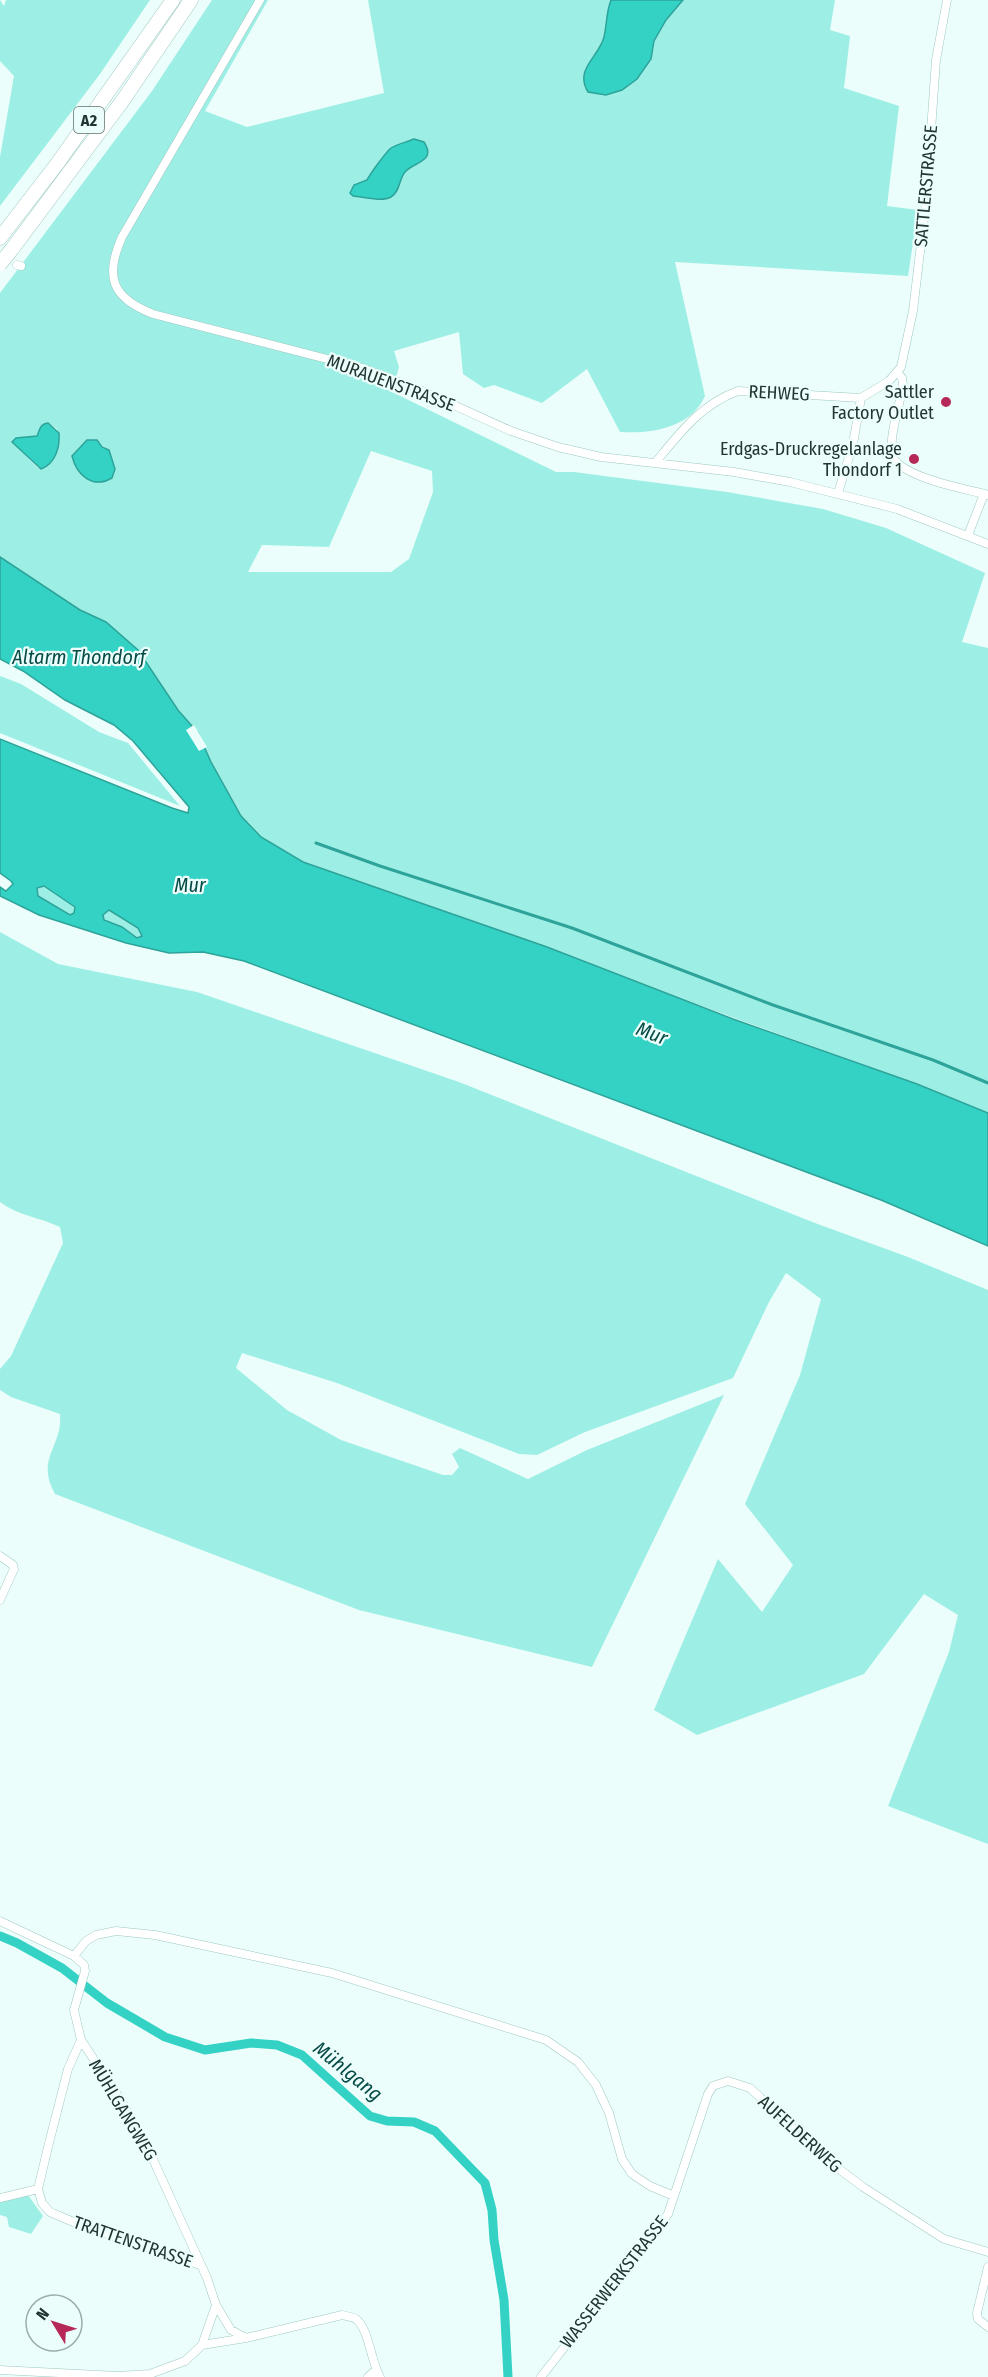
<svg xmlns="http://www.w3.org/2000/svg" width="988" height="2377" viewBox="0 0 988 2377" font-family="'Fira Sans Condensed',sans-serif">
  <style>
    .green { fill: #9defe5; fill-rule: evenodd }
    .water { fill: #33d2c5; stroke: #2ea399; stroke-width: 1.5; fill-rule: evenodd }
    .pier { fill: #ecfefb }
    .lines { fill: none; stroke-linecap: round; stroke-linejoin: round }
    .stream { stroke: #2ea399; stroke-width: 3 }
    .canal { stroke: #33d2c5; stroke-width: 9 }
    .street-casing { stroke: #9dc9c3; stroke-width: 9 }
    .highway-casing { stroke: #9dc9c3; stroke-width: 15 }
    .street { stroke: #fff; stroke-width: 8 }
    .highway { stroke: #fff; stroke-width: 14 }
    .highway-bridge-casing { stroke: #9dc9c3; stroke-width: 15; stroke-linecap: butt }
    .highway-bridge { stroke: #fff; stroke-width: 14 }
    .poi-dot { fill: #b62858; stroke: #ecfefb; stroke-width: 2 }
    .labels { text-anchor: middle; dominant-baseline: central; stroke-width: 4.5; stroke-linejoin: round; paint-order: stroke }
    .shield { fill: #ecfefb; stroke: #5f716e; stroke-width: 1.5 }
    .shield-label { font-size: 16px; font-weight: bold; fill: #233532 }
    .street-label { font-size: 18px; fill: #233532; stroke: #ecfefb }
    .poi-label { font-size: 18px; fill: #233532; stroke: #ecfefb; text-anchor: end }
    .water-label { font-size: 20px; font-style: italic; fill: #074b46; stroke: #ecfefb }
  </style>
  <rect width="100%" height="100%" fill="#ecfefb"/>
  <path class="green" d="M0,0L4,6L6,0H150L100,74L0,206V157L14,76L0,61Z
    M212,0H268L205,111L247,127L384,93L368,0H835L830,30L850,36L844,88L899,106L887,206L918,210L908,276L675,262L705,396C691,428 651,434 620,432L587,369L542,403L494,385L484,388L463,374L459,332L394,351L399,367L392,392L556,472H574L727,492L823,509L886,528L985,573L962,642L988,648V1113L917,1084L303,862L260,837L241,816L211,762L198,733L106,622L80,610L0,557V293L152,91ZM48,423L57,429L59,438L38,468L12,442L24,437L38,436C39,429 40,424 48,423ZM98,443L109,450L115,469L75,467ZM371,451L432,471L433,492L409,559L391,572H248L262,545L329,547Z
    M0,676L21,684L99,732L128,743L180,806L0,733Z
    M44,886L75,907L74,913L70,915L38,896L37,888Z
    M110,910L138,928L142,936L137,938L104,920L103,915Z
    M0,932L58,964L197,992L459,1082L815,1223L908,1257L988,1290V1844L888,1806L949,1652L958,1615L924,1594L864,1674L697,1735L654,1710L718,1559L762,1612L793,1565L745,1504L800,1375L821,1299L786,1273L769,1302L733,1378L585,1432L537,1455L519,1454L337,1383L242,1353L236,1368L287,1410L341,1440L443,1475H452L459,1467L452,1454L460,1448L528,1479L587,1450L724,1395L592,1667L359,1610L55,1494C35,1458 63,1447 60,1414L11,1397L0,1390V1369L11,1356L63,1243L60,1227C39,1217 19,1216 0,1202Z
    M28,2195L43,2216L31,2234L9,2227L7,2217L0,2215V2200Z"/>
  <path class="water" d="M611,0H683L666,20L654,41L651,59L637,79L622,90L606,95L588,92C574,69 599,57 604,37C607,24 606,13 611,0Z
    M414,139L424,142C437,162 413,162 405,172C399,179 400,192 391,197C382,202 364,197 353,196L350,193L354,185L367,180C370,174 386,152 391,148C397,144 407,142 414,139Z
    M48,423L59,433C60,448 55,464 41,469L12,442L16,438L37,436C40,429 40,424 48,423Z
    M87,440H97L102,447L109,450L115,469L112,478C93,489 77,476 72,456Z
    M0,557L80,610L106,622L138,650L178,710L198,733L211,762L241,816L261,837L303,862L547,947L733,1019L917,1084L988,1113V1246L881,1200L244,961L203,952L169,953L126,943L39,915L0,896V887L6,891L13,884L11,881L0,873V739L172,808L188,813L189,807L133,741L114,725L65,700L23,671L0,659ZM44,886L75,907L74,913L70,915L38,896L37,888ZM109,910L138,928L142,936L137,938L122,927L104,920L103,915Z"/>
  <path class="pier" d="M194,725L207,747L199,751L186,730Z"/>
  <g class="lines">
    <path class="stream" d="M316,843L380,866L572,928L773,1005L933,1060L988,1083"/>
    <path class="canal" d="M0,1936L17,1943L62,1968L107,2003L165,2037L205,2050L251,2043L277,2045L302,2055L370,2116L387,2121L414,2122L435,2131L485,2183L492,2210L494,2240L504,2300L508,2377"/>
    <defs>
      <path id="street" d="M260,0L122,237C104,277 112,298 153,314L362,368L425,392L511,431L558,447L601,457L734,472L790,482L897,509L988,544
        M17,265L21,266
        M897,372L902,378L903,385C900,404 889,436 892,454C897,477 967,489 988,495
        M655,463C679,434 701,404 738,391L861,398L889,381L901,367L913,311L926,201L936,60L947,0
        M838,493L853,444L861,398
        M968,535L984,494
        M0,1556L13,1565L14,1569L0,1600
        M0,1921L74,1956L84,1965L85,1971L74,2010L81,2040L122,2102L151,2155L207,2278L216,2305L202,2345L185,2361L150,2374L118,2376L0,2370
        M74,1956L86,1941L96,1935L116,1931L155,1935L332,1973L546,2040L578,2062L596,2085L609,2113L622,2159L632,2174L650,2186L674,2196
        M81,2040L68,2069L48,2147L38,2189L42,2203L50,2212L78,2224L200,2265
        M0,2198L38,2189
        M988,2267L977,2313L978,2319L988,2327
        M216,2305L231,2330L246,2338L342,2315C346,2316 353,2317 356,2319C369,2329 371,2362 380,2377
        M202,2345L246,2338
        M368,2377L376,2370
        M541,2377L668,2214L708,2094L713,2086L728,2081L750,2088L827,2160L863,2187L944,2239L988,2252"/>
      <path id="highway" d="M0,238L57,164L173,0
        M12,249L121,103L191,0"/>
    </defs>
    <use href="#street" class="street-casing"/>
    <use href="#highway" class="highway-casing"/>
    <use href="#street" class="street"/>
    <use href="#highway" class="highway"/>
    <defs>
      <path id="highway-bridge" d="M0,264L12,249"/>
    </defs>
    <use href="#highway-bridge" class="highway-bridge-casing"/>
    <use href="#highway-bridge" class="highway-bridge"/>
  </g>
  <g class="poi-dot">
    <circle cx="946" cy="402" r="6"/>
    <circle cx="914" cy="459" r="6"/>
  </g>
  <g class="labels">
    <rect class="shield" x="74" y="107" width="30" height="26" rx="4.5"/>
    <g class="shield-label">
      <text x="89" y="120">A2</text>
    </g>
    <g class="street-label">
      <text transform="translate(926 186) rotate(-85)">SATTLERSTRASSE</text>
      <text transform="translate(391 383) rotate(20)">MURAUENSTRASSE</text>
      <text transform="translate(779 393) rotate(3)">REHWEG</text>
      <text transform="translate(123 2110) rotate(59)">MÜHLGANGWEG</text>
      <text transform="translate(800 2134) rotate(42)">AUFELDERWEG</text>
      <text transform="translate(133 2242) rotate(19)">TRATTENSTRASSE</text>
      <text transform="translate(614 2282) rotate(-52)">WASSERWERKSTRASSE</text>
    </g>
    <g class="poi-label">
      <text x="934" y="392">Sattler<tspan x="934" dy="21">Factory Outlet</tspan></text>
      <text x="902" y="449">Erdgas-Druckregelanlage<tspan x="902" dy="21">Thondorf 1</tspan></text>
    </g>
    <g class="water-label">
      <text x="79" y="657">Altarm Thondorf</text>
      <text x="190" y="885">Mur</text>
      <text transform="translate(652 1033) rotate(21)">Mur</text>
      <text transform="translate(348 2071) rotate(39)">Mühlgang</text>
    </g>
  </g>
  <g transform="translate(54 2323) rotate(308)"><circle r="28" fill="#ecfefb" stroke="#9caeab" stroke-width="1.5"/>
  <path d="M0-4.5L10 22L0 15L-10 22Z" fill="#b62858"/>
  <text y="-9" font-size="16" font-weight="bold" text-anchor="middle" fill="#233532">N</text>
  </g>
</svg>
